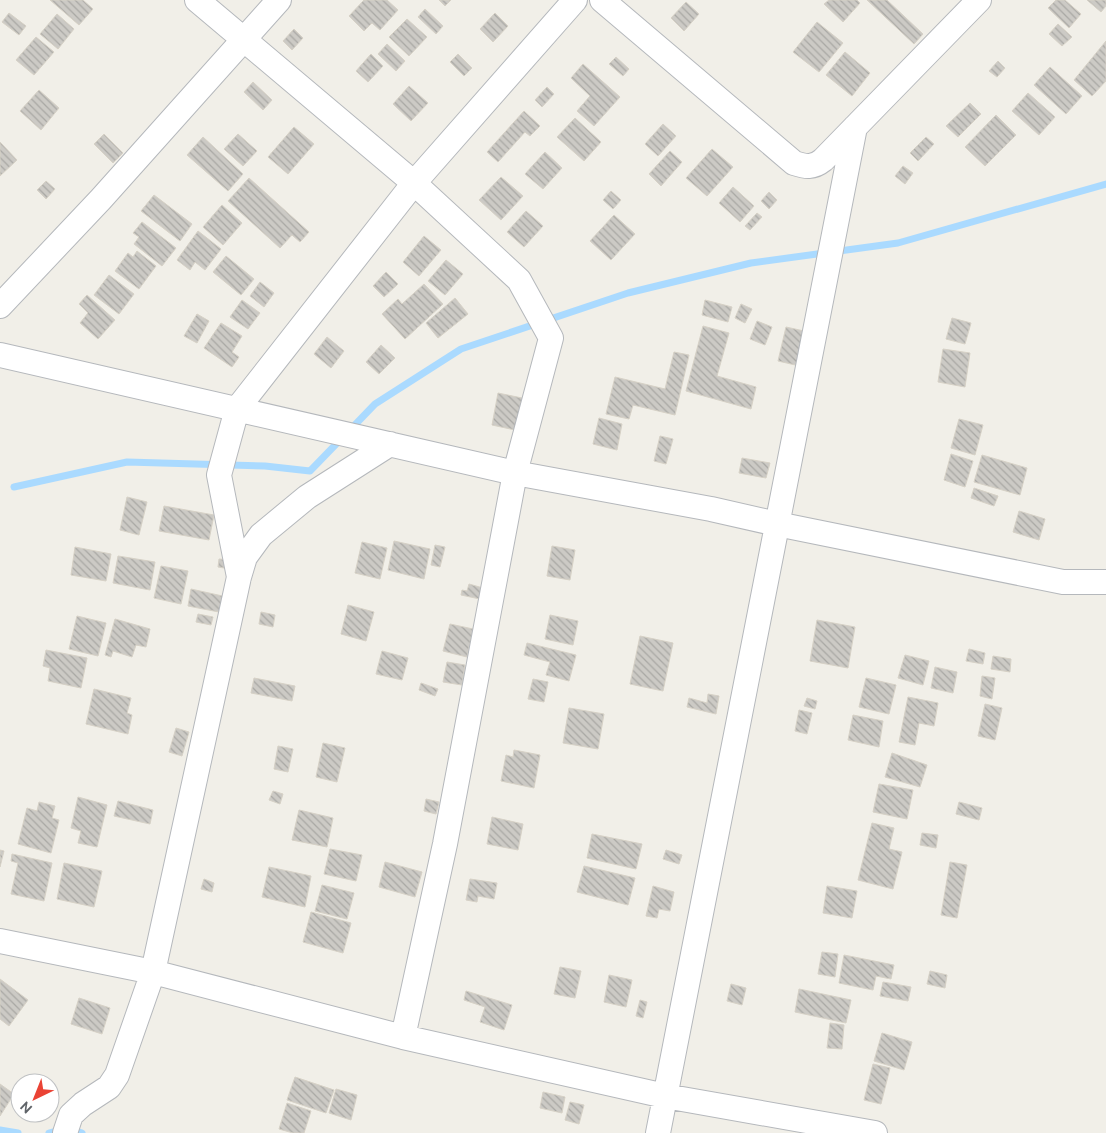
<svg xmlns="http://www.w3.org/2000/svg" width="1106" height="1133" viewBox="0 0 1106 1133" font-family="Ubuntu,sans-serif">
  <style>
    .lines { fill: none; stroke-linecap: round; stroke-linejoin: round }
    .stream { stroke: #aadaff; stroke-width: 7 }
    .building { fill: url(#building-back-hatch); stroke: #d6d1c6 }
    .street-casing { stroke: #b5b8bc; stroke-width: 26 }
    .street { stroke: #fff; stroke-width: 24 }
  </style>
  <defs>
    <pattern id="building-back-hatch" width="6" height="6" patternUnits="userSpaceOnUse" patternTransform="scale(1.25)"><rect width="6" height="6" fill="#cccac5"/><path d="M-1 5l2 2M0 0l6 6M5-1l2 2" fill="none" stroke="#a9a8a4"/></pattern>
  </defs>
  <rect width="100%" height="100%" fill="#f1efe8"/>
  <g class="lines">
    <path class="stream" d="M350,430L375,404L461,349L628,293L751,263L898,243L1106,184
      M14,487L127,462L265,466L310,471L342,438
      M0,1130L18,1133
      M49,1133L67,1128L82,1133"/>
  </g>
  <path class="building" d="M50,0H83L93,9L79,25Z
    M364,0H387L398,10L380,30L372,23L364,31L349,16Z
    M439,0H451L445,6Z
    M829,0H857L860,3L843,22L824,4Z
    M867,0H887L923,34L914,44Z
    M1056,0H1065L1081,14L1069,28L1048,8Z
    M1087,0H1106V6L1101,12Z
    M686,2L699,14L684,31L671,18Z
    M425,9L443,26L436,34L418,17Z
    M9,13L26,26L19,35L2,22Z
    M495,13L508,26L493,42L480,29Z
    M57,14L74,29L58,49L40,34Z
    M407,19L427,37L409,56L389,37Z
    M817,22L843,43L819,72L793,52Z
    M1058,24L1072,37L1062,46L1049,34Z
    M294,29L303,38L292,50L283,41Z
    M36,37L54,52L34,75L16,60Z
    M1106,41V81L1092,96L1074,80Z
    M387,44L405,61L396,71L378,54Z
    M845,52L870,73L852,96L826,75Z
    M371,54L383,66L368,82L356,71Z
    M458,54L472,68L464,76L450,62Z
    M616,57L629,69L623,76L609,64Z
    M998,61L1005,68L997,77L989,71Z
    M583,64L620,97L594,126L577,111L590,96L571,78Z
    M1050,67L1082,96L1066,114L1034,85Z
    M253,82L272,100L263,110L244,92Z
    M409,86L428,103L411,121L393,104Z
    M547,87L554,94L542,107L535,100Z
    M39,90L59,108L41,130L20,111Z
    M1028,93L1055,117L1039,135L1012,111Z
    M970,103L981,114L958,137L946,126Z
    M524,111L540,126L530,136L525,132L498,162L487,152Z
    M996,115L1016,135L985,166L965,147Z
    M575,118L601,142L584,161L557,137Z
    M663,124L676,136L658,156L645,144Z
    M294,127L314,144L288,174L268,157Z
    M104,134L123,153L113,163L94,144Z
    M238,134L257,151L243,166L224,149Z
    M203,137L243,174L228,191L187,155Z
    M926,137L934,144L918,161L910,153Z
    M0,142L17,160L0,176Z
    M712,149L733,167L707,196L686,178Z
    M670,151L682,162L661,186L649,174Z
    M545,152L562,168L543,189L525,174Z
    M903,166L913,173L905,184L895,176Z
    M501,177L523,196L501,220L479,200Z
    M249,178L309,232L300,242L292,235L280,248L228,201Z
    M46,181L55,189L46,199L37,190Z
    M733,187L754,206L740,222L719,203Z
    M611,191L621,200L613,209L603,200Z
    M769,192L777,200L769,209L761,201Z
    M154,195L192,224L180,241L141,211Z
    M222,205L242,223L223,245L203,227Z
    M526,211L543,226L524,247L507,232Z
    M757,213L762,217L750,230L745,226Z
    M614,215L635,234L611,260L590,241Z
    M142,222L176,248L162,266L134,244L139,237L133,233Z
    M198,231L221,249L205,270L195,262L190,270L177,260Z
    M424,236L441,250L419,276L403,262Z
    M137,251L156,266L139,289L115,271L128,253L133,257Z
    M226,256L254,279L241,295L213,272Z
    M446,260L463,274L445,295L428,281Z
    M386,272L398,284L384,297L373,286Z
    M109,275L134,294L119,314L94,295Z
    M260,282L274,293L264,307L250,296Z
    M424,284L443,304L405,339L382,314L398,299L402,304Z
    M87,295L115,320L98,339L80,323L88,313L79,304Z
    M455,298L468,314L438,338L426,323Z
    M242,300L260,313L248,329L230,317Z
    M705,300L732,307L728,322L702,315Z
    M741,304L752,309L745,323L735,318Z
    M197,314L209,321L197,343L184,336Z
    M952,318L971,323L965,344L946,339Z
    M757,321L772,327L765,345L750,339Z
    M221,323L242,336L232,352L239,357L232,367L204,348Z
    M703,326L729,333L717,376L756,387L751,409L686,391Z
    M786,327L813,333L804,367L778,361Z
    M327,337L344,351L331,368L314,354Z
    M381,345L395,358L379,374L366,362Z
    M943,349L970,353L965,387L938,382Z
    M674,352L689,355L675,415L633,405L629,419L606,414L615,377L665,389Z
    M498,393L522,398L515,430L492,425Z
    M599,418L622,424L617,450L593,444Z
    M959,419L983,425L975,455L951,448Z
    M660,436L673,439L666,464L654,461Z
    M951,454L973,461L965,487L944,480Z
    M982,455L1027,468L1020,495L974,482Z
    M742,458L770,463L766,478L739,473Z
    M974,488L998,496L994,506L971,498Z
    M127,497L147,502L139,535L120,530Z
    M164,506L214,515L209,540L159,531Z
    M1019,511L1045,519L1039,540L1013,532Z
    M394,541L430,549L424,579L388,570Z
    M362,542L387,548L380,579L355,573Z
    M435,545L445,547L440,567L431,565Z
    M552,546L575,550L570,580L547,576Z
    M75,547L111,554L106,581L71,575Z
    M118,556L155,562L150,590L113,583Z
    M219,559L231,560L230,569L218,567Z
    M161,566L188,571L181,604L154,598Z
    M469,584L483,588L480,599L461,595L462,590L467,591Z
    M191,589L227,597L224,613L188,606Z
    M348,605L374,612L366,641L341,634Z
    M261,612L275,615L273,627L259,624Z
    M198,614L213,617L211,625L196,622Z
    M550,615L578,621L573,645L545,639Z
    M77,616L106,623L98,656L69,649Z
    M115,619L150,629L146,647L136,645L132,657L113,651L111,657L105,655Z
    M817,620L855,627L848,668L810,661Z
    M450,624L473,629L467,657L443,651Z
    M640,636L673,643L663,691L630,684Z
    M527,643L576,655L569,681L546,675L550,662L524,655Z
    M969,649L985,653L983,664L966,661Z
    M46,650L87,658L81,688L48,681L50,668L43,666Z
    M382,651L408,658L402,680L376,674Z
    M905,655L929,661L923,685L898,678Z
    M993,656L1011,659L1010,672L991,669Z
    M447,662L465,665L462,685L443,682Z
    M935,667L957,672L953,693L931,688Z
    M982,676L995,678L992,699L980,696Z
    M254,678L295,686L292,701L251,693Z
    M866,678L896,685L889,714L859,707Z
    M533,679L548,682L544,702L528,699Z
    M421,683L438,689L435,696L419,690Z
    M94,689L131,698L127,713L132,715L128,734L86,724Z
    M708,694L719,696L716,714L687,707L689,698L707,703Z
    M908,697L938,703L934,726L919,723L915,745L899,742Z
    M807,698L817,701L815,709L804,706Z
    M985,704L1002,708L995,740L978,736Z
    M569,708L604,714L598,749L563,743Z
    M799,710L812,713L807,734L795,731Z
    M853,715L883,721L879,747L848,740Z
    M176,728L189,732L182,756L169,752Z
    M323,743L345,748L337,782L316,777Z
    M278,746L293,749L288,772L274,769Z
    M514,750L540,755L534,788L501,781L506,755L513,757Z
    M892,753L927,765L920,787L885,777Z
    M879,784L913,790L907,819L873,812Z
    M273,791L283,794L280,804L269,800Z
    M78,797L107,805L97,847L78,843L81,831L71,828Z
    M426,799L439,802L436,814L424,811Z
    M118,801L153,810L150,824L114,816Z
    M39,802L55,806L52,818L59,820L51,853L18,844L27,808L37,811Z
    M959,802L982,808L979,820L956,814Z
    M299,810L333,818L327,847L292,840Z
    M492,817L523,824L518,850L487,844Z
    M872,823L894,828L889,849L902,852L893,889L858,880Z
    M922,833L938,835L936,848L920,845Z
    M592,834L642,844L636,869L587,858Z
    M330,849L362,855L356,881L324,874Z
    M0,850L4,851L0,867Z
    M666,850L682,855L679,864L663,859Z
    M12,854L52,863L44,901L11,894L18,863L11,861Z
    M385,862L422,872L415,897L379,887Z
    M950,862L967,865L957,918L941,915Z
    M64,863L102,871L94,907L57,899Z
    M584,866L635,878L628,905L577,892Z
    M269,867L311,876L305,907L262,897Z
    M204,879L214,883L212,892L201,889Z
    M470,879L497,883L494,899L478,896L477,902L466,900Z
    M322,885L354,893L347,919L315,911Z
    M653,886L674,892L670,911L659,909L657,918L646,916Z
    M827,886L857,891L852,918L823,913Z
    M311,912L351,923L343,953L303,942Z
    M822,952L838,954L835,977L818,974Z
    M844,955L894,965L891,979L876,976L873,990L839,983Z
    M560,967L581,971L575,998L554,994Z
    M930,971L947,975L945,988L927,984Z
    M609,975L632,980L626,1007L604,1002Z
    M0,979L28,1000L9,1026L0,1019Z
    M883,982L911,987L908,1001L880,996Z
    M731,984L746,988L742,1005L727,1001Z
    M799,989L851,1000L846,1023L795,1012Z
    M466,991L512,1005L504,1030L480,1022L485,1007L464,1000Z
    M79,998L110,1008L102,1034L71,1024Z
    M640,1000L647,1002L643,1018L636,1016Z
    M830,1023L844,1025L842,1049L827,1048Z
    M882,1033L912,1042L904,1070L874,1061Z
    M873,1064L890,1068L881,1104L864,1100Z
    M295,1077L334,1090L326,1113L287,1100Z
    M0,1084L14,1094L0,1116Z
    M336,1089L357,1095L351,1120L329,1113Z
    M543,1092L565,1097L562,1113L540,1108Z
    M570,1102L584,1105L579,1124L565,1120Z
    M287,1103L311,1111L304,1133H293L279,1129Z"/>
  <g class="lines">
    <defs>
      <path id="street" d="M197,0L414,183L519,280L551,338L515,473L445,844L403,1037
        M602,0L794,163C806,167 813,168 823,160L979,0
        M0,306L101,199L279,0
        M0,355L515,473L711,509L777,524L1063,582H1106
        M239,577L219,475L237,409L414,183L575,0
        M0,941L153,972L403,1037L665,1096L875,1133
        M65,1133L71,1115L83,1104L109,1087L117,1075L153,972L239,577L245,557L261,535L307,497L390,444
        M658,1133L855,127"/>
    </defs>
    <use href="#street" class="street-casing"/>
    <use href="#street" class="street"/>
  </g>
  <g transform="translate(35 1098) rotate(223)"><circle r="24" fill="#ffffff" stroke="#bfc1c3"/>
  <path d="M0-4L9 19L0 12L-9 19Z" fill="#ea4335"/>
  <text y="-8" font-size="14" font-weight="bold" text-anchor="middle" fill="#5f6368">N</text>
  </g>
</svg>
